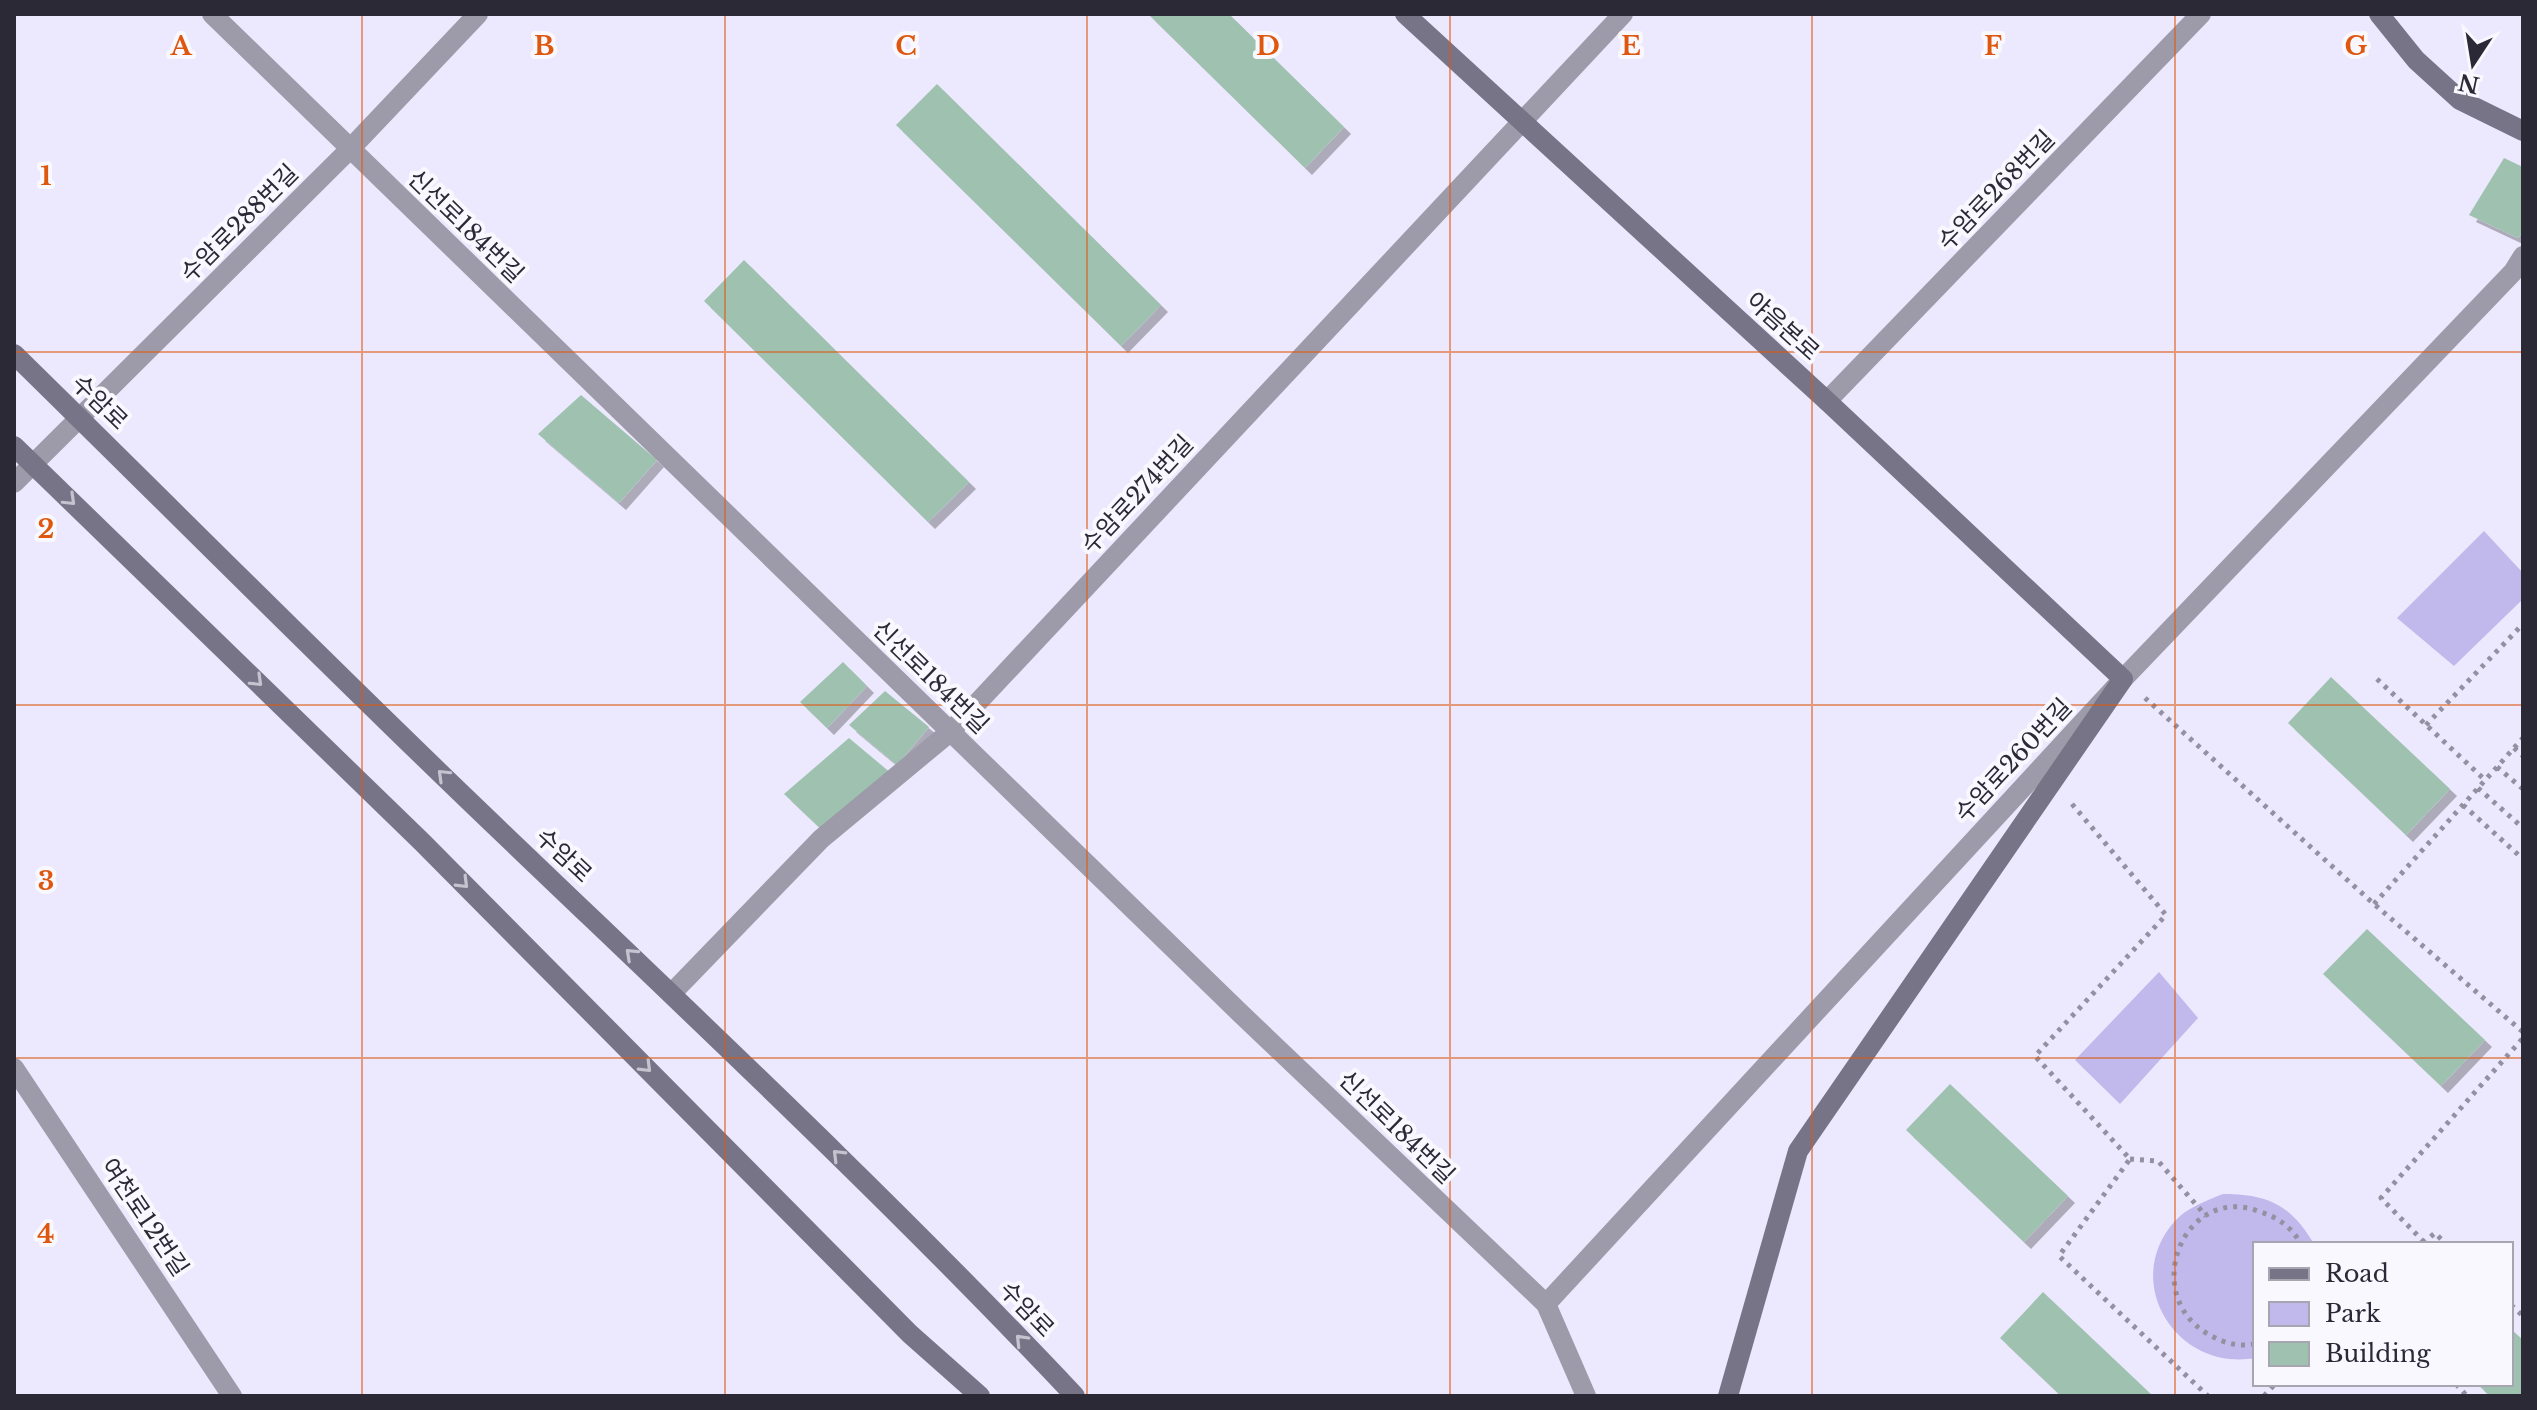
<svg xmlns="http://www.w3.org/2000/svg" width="2537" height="1410" viewBox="0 0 2537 1410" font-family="'Libre Baskerville','Noto Sans KR',serif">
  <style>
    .green { fill: #c1b8ec }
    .building { fill: #9fc2b0; filter: url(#shadow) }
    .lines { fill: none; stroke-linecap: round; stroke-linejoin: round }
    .path { stroke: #9390a1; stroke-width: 5; stroke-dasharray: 4 6; stroke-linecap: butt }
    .lane { stroke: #9d9ba9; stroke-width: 20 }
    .street { stroke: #9d9ba9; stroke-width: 20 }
    .secondary { stroke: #777488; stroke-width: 20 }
    .oneway { stroke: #c5c3cf }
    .grid { fill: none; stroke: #df570e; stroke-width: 2; stroke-opacity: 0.55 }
    .labels { text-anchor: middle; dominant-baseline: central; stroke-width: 8; stroke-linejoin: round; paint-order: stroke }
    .street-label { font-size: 24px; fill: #2b2936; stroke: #f9f8ff }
    .grid-label { font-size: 26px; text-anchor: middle; font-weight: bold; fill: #df570e; stroke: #f9f8ff; stroke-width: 8; stroke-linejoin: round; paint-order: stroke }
  </style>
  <defs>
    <filter id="shadow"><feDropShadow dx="7" dy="7" stdDeviation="0" flood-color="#0004"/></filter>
  </defs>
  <rect width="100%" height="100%" fill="#ece8fd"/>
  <path class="green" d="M2484,531L2523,573V599L2454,666L2397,618Z
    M2159,972L2198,1018L2120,1104L2075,1060Z
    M2223,1194C2268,1194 2291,1205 2314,1244H2255V1358C2177,1372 2120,1282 2175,1221C2188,1207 2206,1201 2223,1194Z"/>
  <path class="building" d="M1148,14H1229L1344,127L1305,168Z
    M937,84L1161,305L1121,346L896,125Z
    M2504,158L2523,167V231L2518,238L2469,215Z
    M744,260L969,482L928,522L704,301Z
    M581,395L657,460L619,503L538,434Z
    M843,662L867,686L827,728L800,702Z
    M2331,677L2450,789L2406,835L2288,723Z
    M885,691L929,727L897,765L849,725Z
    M849,738L892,774L823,831L784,794Z
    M2367,929L2485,1040L2441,1086L2323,974Z
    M1950,1084L2068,1196L2024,1242L1906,1130Z
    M2043,1292L2153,1396H2061L2000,1338Z
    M2511,1329L2523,1340V1396H2490L2477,1384H2511Z"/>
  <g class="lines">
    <path class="path" d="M2377,679L2485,780
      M2145,698L2374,904L2523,1032
      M2426,725L2523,624
      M2514,748L2523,756
      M2497,767L2523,789
      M2478,788L2523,828
      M2072,804L2166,915L2035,1056L2130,1159L2059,1256L2208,1396
      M2463,805L2523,859
      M2374,904L2523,738
      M2130,1159L2158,1161L2206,1216
      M2424,1242L2381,1198L2523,1038
      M2423,1243L2435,1233L2446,1244
      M2511,1305L2523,1316
      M2255,1344C2238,1347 2223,1343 2208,1334C2140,1295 2183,1184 2258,1211C2277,1217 2291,1226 2301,1244
      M2456,1384L2467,1396
      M2264,1396L2275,1384"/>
    <path class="lane" d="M212,14L1238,1011L1546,1304L1586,1396
      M1827,401L2201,14
      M14,483L350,149L478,14
      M672,993L821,839L950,732L1623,14
      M14,1068L232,1396"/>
    <path class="street" d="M1546,1304L2123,679L2513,272L2523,256"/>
    <path class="secondary" d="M1405,14L1827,401L2123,679L1798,1151L1728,1396
      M2379,14L2416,60L2460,100L2523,131
      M14,354C165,502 314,652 467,799C672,996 880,1189 1075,1396
      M14,446L422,842L910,1334L980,1396"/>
  </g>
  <defs><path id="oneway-chevron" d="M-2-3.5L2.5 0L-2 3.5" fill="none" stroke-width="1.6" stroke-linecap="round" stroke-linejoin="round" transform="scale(2)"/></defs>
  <g class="oneway">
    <use href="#oneway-chevron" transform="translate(70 500) rotate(44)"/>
    <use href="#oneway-chevron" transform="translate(257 681) rotate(44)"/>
    <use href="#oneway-chevron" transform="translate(443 775) rotate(-136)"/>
    <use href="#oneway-chevron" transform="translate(463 883) rotate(45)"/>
    <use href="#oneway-chevron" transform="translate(631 954) rotate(-137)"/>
    <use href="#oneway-chevron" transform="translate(646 1067) rotate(45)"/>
    <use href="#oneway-chevron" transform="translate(838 1155) rotate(-135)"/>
    <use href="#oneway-chevron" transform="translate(1021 1340) rotate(-134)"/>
  </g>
  <path class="grid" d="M362,14V1396M725,14V1396M1087,14V1396M1450,14V1396M1812,14V1396M2175,14V1396M14,352H2523M14,705H2523M14,1058H2523"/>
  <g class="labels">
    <g class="street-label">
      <text transform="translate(1996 190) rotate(-46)">수암로268번길</text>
      <text transform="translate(239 223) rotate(-45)">수암로288번길</text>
      <text transform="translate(466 226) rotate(44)">신선로184번길</text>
      <text transform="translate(1783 326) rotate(42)">야음본로</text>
      <text transform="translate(100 402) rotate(44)">수암로</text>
      <text transform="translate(1137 494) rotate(-47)">수암로274번길</text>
      <text transform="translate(931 677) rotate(44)">신선로184번길</text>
      <text transform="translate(2013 760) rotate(-47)">수암로260번길</text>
      <text transform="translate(564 855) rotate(43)">수암로</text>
      <text transform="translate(1397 1127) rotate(44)">신선로184번길</text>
      <text transform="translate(145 1217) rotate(56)">여천로12번길</text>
      <text transform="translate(1027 1309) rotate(46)">수암로</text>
    </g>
  </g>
  <g class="grid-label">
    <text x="181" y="55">A</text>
    <text x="544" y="55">B</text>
    <text x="906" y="55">C</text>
    <text x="1268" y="55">D</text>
    <text x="1631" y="55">E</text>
    <text x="1993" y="55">F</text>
    <text x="2356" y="55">G</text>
    <text x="46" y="185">1</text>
    <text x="46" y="538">2</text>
    <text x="46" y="890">3</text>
    <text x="46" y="1243">4</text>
  </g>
  <rect width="2537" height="1410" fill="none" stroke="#2b2936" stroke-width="32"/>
  <rect x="2253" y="1242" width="260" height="144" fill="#f9f8ff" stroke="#a7a5af" stroke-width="2"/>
  <rect x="2269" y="1268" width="40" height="12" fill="#777488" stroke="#a7a5af" stroke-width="2"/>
  <text x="2325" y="1282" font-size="24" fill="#2b2936">Road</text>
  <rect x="2269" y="1302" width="40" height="24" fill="#c1b8ec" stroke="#a7a5af" stroke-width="2"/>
  <text x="2325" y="1322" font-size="24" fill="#2b2936">Park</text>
  <rect x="2269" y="1342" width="40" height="24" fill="#9fc2b0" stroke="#a7a5af" stroke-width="2"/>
  <text x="2325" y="1362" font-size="24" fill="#2b2936">Building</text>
  <g transform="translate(2473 64) rotate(192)" stroke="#f9f8ff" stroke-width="6" paint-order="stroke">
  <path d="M0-6L14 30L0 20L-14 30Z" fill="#2b2936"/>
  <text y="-12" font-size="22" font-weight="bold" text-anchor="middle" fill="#2b2936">N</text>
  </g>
</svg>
